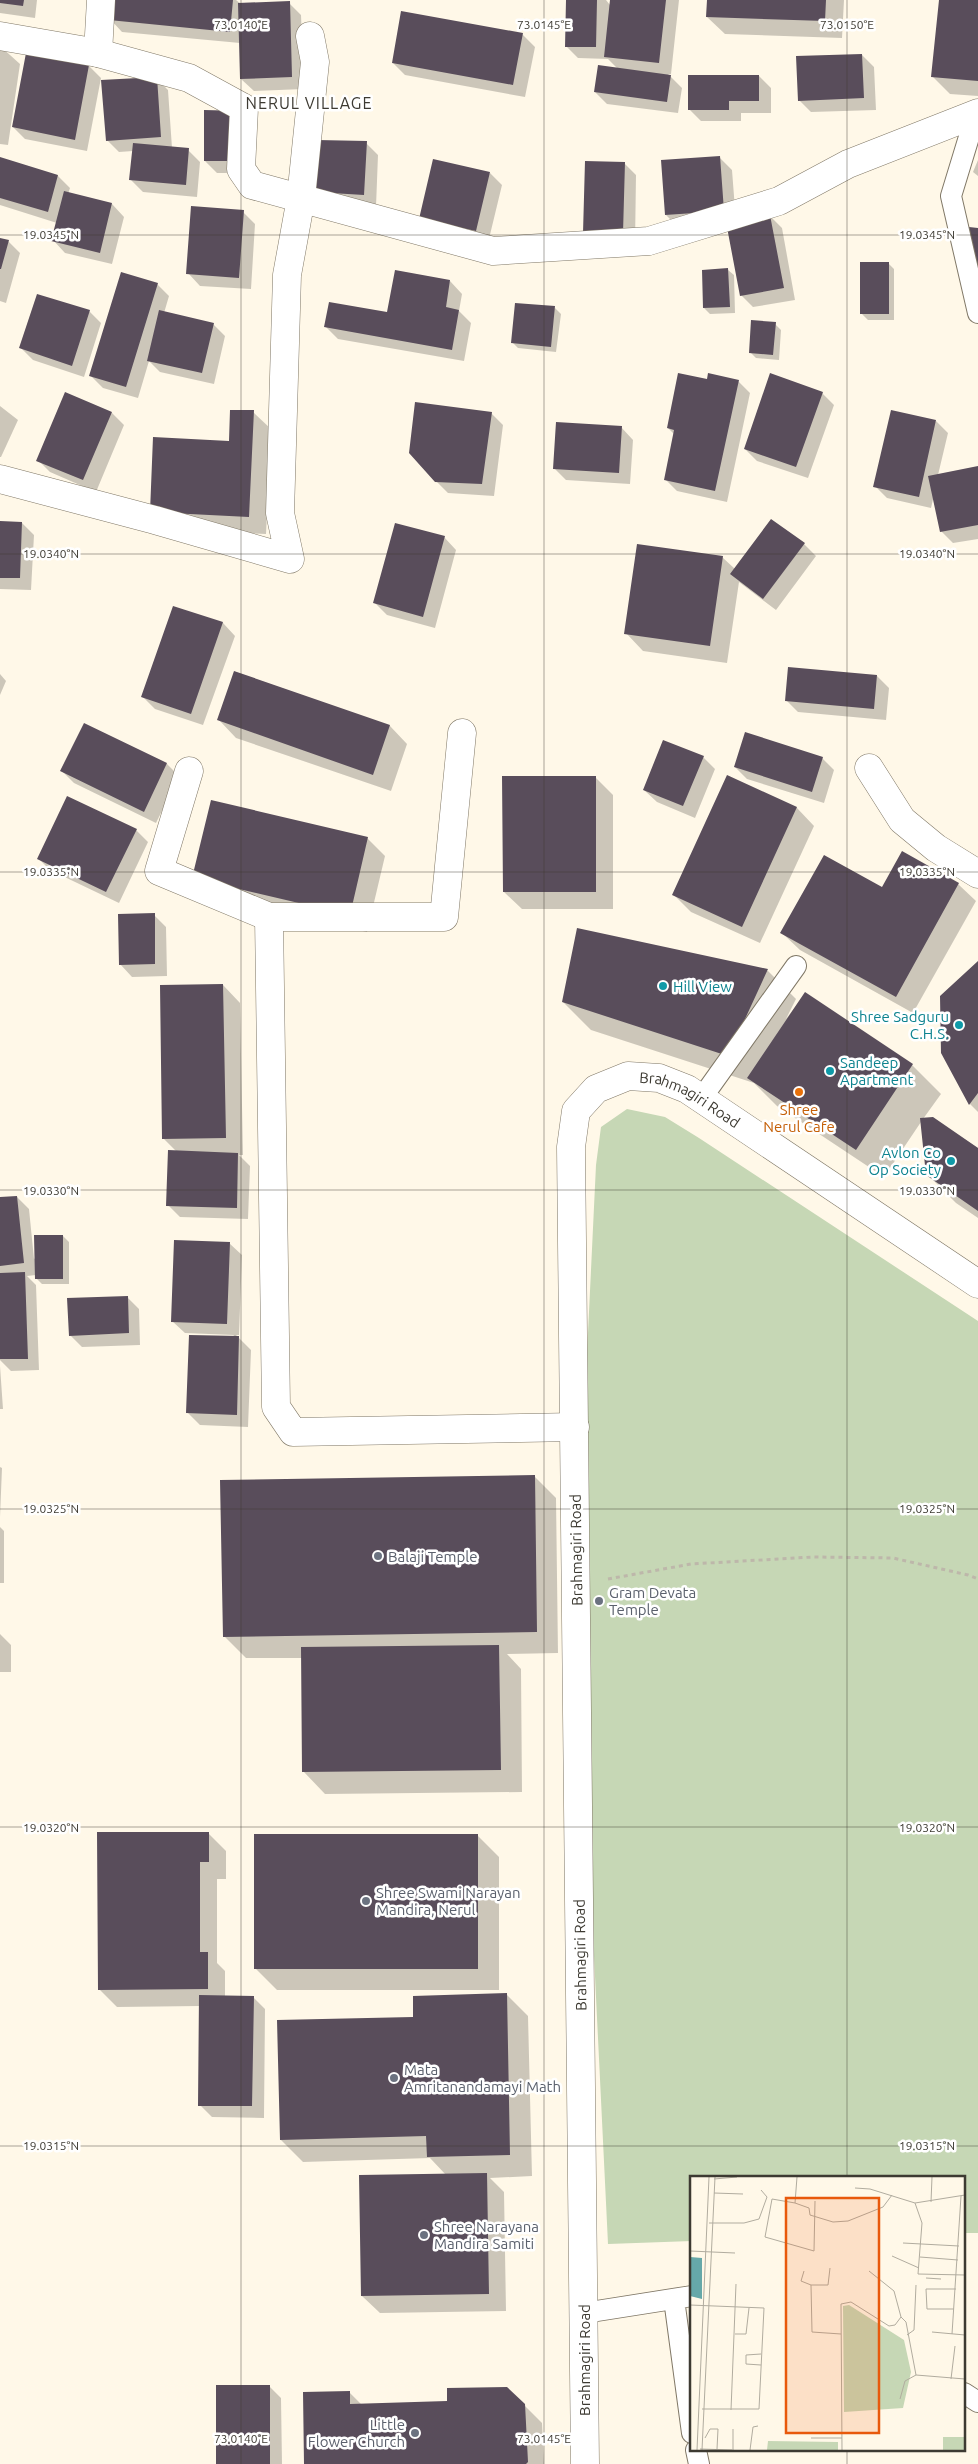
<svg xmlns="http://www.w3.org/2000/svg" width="978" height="2464" viewBox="0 0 978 2464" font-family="Ubuntu,sans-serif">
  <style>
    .green { fill: #c6d7b5 }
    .shadow { fill: #0003 }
    .building { fill: #594d5b }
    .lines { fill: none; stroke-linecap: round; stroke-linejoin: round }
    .service-casing { stroke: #807867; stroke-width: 22 }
    .minor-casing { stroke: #807867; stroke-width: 29 }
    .path { stroke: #bdb7aa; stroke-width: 3; stroke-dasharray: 4 4; stroke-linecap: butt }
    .service { stroke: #fff; stroke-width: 20 }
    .minor { stroke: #fff; stroke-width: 28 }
    .ticks { fill: none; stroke: #3d3a32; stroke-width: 1; stroke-opacity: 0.45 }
    .culture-dot { fill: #0f9aa8; stroke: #fff; stroke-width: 2 }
    .food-dot { fill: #e8710a; stroke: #fff; stroke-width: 2 }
    .worship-dot { fill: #6b7280; stroke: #fff; stroke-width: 2 }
    .labels { text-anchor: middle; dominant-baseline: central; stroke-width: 5; stroke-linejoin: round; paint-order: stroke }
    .culture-label { font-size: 15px; fill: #0d838f; stroke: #fff; text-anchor: start }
    .street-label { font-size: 15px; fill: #3d3a32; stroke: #fff }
    .food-label { font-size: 15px; fill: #c56008; stroke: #fff }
    .worship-label { font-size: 15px; fill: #5b616d; stroke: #fff; text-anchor: start }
    .neighbourhood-label { font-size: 16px; letter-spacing: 1px; fill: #3d3a32; stroke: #fff }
    .inset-road { fill: none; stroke: #b1ac9f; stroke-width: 1 }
    .view { fill: #e8590c; fill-opacity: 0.15; stroke: #e8590c; stroke-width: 2.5 }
    .inset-edge { fill: none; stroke: #3d3a32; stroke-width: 2.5 }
    .ticks-label { font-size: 12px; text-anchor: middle; fill: #3d3a32; stroke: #fff; stroke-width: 5; stroke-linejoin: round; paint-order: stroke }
  </style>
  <rect width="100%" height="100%" fill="#fff8e8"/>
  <path class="green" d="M627,1109L665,1117L699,1138L978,1321V2233H964V2178H692V2241L608,2244L576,1585L596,1165L601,1127Z"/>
  <path class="shadow" d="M0,0H37L35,18L0,13Z
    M112,0H236L241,4L289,3L301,15L304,89L254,91L241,79L240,43L122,32L110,19Z
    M567,0H606L610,5L611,0H679L671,74H668L682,88L678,113L607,104L595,92L618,69L608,59L578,58L566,46Z
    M708,0H844L842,38L725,34L707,17Z
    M940,0H978V96L950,94L932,76Z
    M522,34L535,47L525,97L405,75L393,63Z
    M0,46L20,64L8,145L0,144Z
    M862,55L874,67L876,110L811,112L799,100Z
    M89,66L101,78L87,151L25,139L13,127Z
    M759,76L771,88V113H741V121H701L689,109Z
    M156,78L168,90L172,148L188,150L200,162L197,197L143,192L131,180L133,151L119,152L107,140Z
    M206,112L254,173H217L205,161Z
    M366,143L378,155L376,207L316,192Z
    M719,157L732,170L736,222L770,216L782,228L795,300L753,307L741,295L727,223L678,227L666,215Z
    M0,159L58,176L70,188L68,194L112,204L124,217L112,264L65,253L53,240L57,223L0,205Z
    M978,160V176L973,172Z
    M624,163L636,175L635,245L596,244Z
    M490,173L502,185L488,243L433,230Z
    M243,212L255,224L251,289L200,286L188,273Z
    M0,239L8,241L20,253L6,303L0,301Z
    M888,263L894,269V320H868L862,314Z
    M728,270L734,275L735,313L710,314L704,308Z
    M450,281L462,294L459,311L471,323L464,361L338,339L326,327L388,314Z
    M157,284L169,296L164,313L213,324L225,336L214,384L160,372L149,361L138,398L103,388L91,376Z
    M555,308L561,314L556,352L518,348L512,342Z
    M89,311L101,323L84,377L33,360L21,348Z
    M775,324L781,330L779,360L756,358L750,352Z
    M708,381H738L750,393L727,502L677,491L665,479L674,434L668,428Z
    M822,393L834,405L808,478L757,461L745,449Z
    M0,406L18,420L1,457H0Z
    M253,412L271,429L266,534L169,529Z
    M112,413L124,425L96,492L50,472L38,460Z
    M491,413L503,425L494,496L448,493L436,481Z
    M936,421L948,433L938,475L978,468V539L953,543L941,531L934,495L931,508L887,498L875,486Z
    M621,427L633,440L630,484L566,480L554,468Z
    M0,522L22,523L34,535L31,590L0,589Z
    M444,537L456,550L435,628L387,615L375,603Z
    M804,544L816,556L776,610L739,582L727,663L643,651L626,633L722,557L735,569Z
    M174,607L223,623L235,636L203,725L155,709L143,697Z
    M235,672L390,726L407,744L391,791L236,738L219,720Z
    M0,674L6,681L0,695Z
    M877,676L889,688L886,720L798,712L786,700Z
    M84,725L167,764L179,776L156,823L74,783L62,771Z
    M703,757L715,769L695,818L657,802L644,790Z
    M822,758L834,770L824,803L747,779L735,767Z
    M595,777L613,795V909H522L504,892Z
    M728,777L797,808L814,826L760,943L691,912L674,895Z
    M136,830L148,842L119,903L50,870L38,858Z
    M367,838L385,856L367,932L211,896Z
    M958,884L976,901L913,1013L800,950L782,933L882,889Z
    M154,915L166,927L167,976L132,977L120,964Z
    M578,930L768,971L796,999L786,1019L805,994L912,1065L941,1094L923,1119L932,1118L978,1148V1218L956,1203L927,1174L921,1122L884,1177L777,1106L754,1083L591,1030L563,1002Z
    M978,963V1112L970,1104L942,1053Z
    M223,985L240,1003L243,1155H239L250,1166L248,1219L180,1217L168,1205L177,1152L163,1138Z
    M17,1197L29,1209L34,1259L63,1236L69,1242V1284H42L36,1278V1275L27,1276L36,1285L39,1370L11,1371L0,1360V1199Z
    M229,1243L242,1255L239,1335H236L251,1350L248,1427L200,1425L188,1413L234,1335L185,1333L172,1321Z
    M127,1297L139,1309L140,1345L82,1347L70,1335Z
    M0,1366L3,1409H0Z
    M0,1467L2,1468L0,1517Z
    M534,1476L556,1498L558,1653L507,1654L521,1669L522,1792L325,1794L303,1771L302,1658H246L224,1636Z
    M0,1527L4,1531V1583H0Z
    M0,1634L11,1645V1672H0Z
    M208,1833L226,1851V1879H217V1963L225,1971V1996L253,1997L265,2009L264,2118L212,2117L200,2105V2006L117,2007L99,1989Z
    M477,1835L499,1857V1990H277L255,1968Z
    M506,1994L528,2016L532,2176L490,2178L504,2192L506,2311L380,2313L362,2296L446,2175L430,2158L303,2162L281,2140L415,2018Z
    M269,2386L281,2398L282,2464H217Z
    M349,2392L362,2405H524L542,2423L544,2464H306Z"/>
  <path class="building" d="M0,0H24L23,6L0,3Z
    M111,0H233L230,32L109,20Z
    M566,0H597L596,47H565Z
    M610,0H666L659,63L604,57Z
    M707,0H826L825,21L706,17Z
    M939,0H978V81L931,77Z
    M290,1L292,77L240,79L238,3Z
    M401,11L523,33L513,85L392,63Z
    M26,53L89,65L75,140L12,127Z
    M862,54L864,98L798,101L796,56Z
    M598,65L671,75L667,102L594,92Z
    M688,75H759V101H729V110H688Z
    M157,77L161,137L106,141L101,80Z
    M204,110L243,111L242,161H204Z
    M317,140L367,141L364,195L315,192Z
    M133,143L189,148L186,185L129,180Z
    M720,156L724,211L665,215L661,160Z
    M0,157L58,175L48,212L0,198Z
    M433,159L490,172L476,231L419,219Z
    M585,161L625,162L623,233H583Z
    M64,191L112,203L100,253L51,241Z
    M191,206L244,210L239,278L186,274Z
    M770,215L784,288L740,296L726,222Z
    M969,227L978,228V274L972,275Z
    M0,238L9,240L1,269H0Z
    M860,262H889V314H860Z
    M728,268L730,307L703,308L702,270Z
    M395,270L450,280L446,307L459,310L452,350L324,327L329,302L387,312Z
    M121,272L158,283L126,387L89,376Z
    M37,294L90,310L72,366L19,348Z
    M515,303L555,306L551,347L511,343Z
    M159,310L214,323L202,373L147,361Z
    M751,320L776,322L773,355L749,353Z
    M678,373L707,379L708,373L739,380L715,491L664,480L674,430L667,428Z
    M770,373L823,392L796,467L744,449Z
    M65,392L112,412L83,480L36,461Z
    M415,402L492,412L482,484L435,482L409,453Z
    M230,410H254L249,517L150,512L153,437L229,441Z
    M891,410L936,420L919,497L873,487Z
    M556,422L622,426L619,473L553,469Z
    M978,466V525L940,532L928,476Z
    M771,519L805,543L763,599L730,574Z
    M0,521L22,522L20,578H0Z
    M395,523L445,536L423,617L373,603Z
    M637,544L723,556L710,646L624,634Z
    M173,606L223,622L191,714L141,697Z
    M788,667L877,675L874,709L785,701Z
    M234,671L390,725L373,775L217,720Z
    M84,723L167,763L144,812L60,771Z
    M745,732L823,757L812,792L734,767Z
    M663,740L704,756L683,806L643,790Z
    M727,775L797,807L742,927L672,895Z
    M502,776H596V892H503Z
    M67,796L137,829L106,892L37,859Z
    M211,800L368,837L350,915L192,878Z
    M902,851L959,883L896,997L780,933L824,855L882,887Z
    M155,913V964L119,965L118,914Z
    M577,928L768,969L728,1056L562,1002Z
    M978,961V1093L969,1105L941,1053L940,996Z
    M223,984L226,1138L162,1139L160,985Z
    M805,992L913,1064L856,1150L747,1078Z
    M933,1117L978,1148V1211L926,1175L920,1118Z
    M168,1150L238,1153L237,1208L166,1206Z
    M17,1196L24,1263L0,1266V1197Z
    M34,1235H63V1279H35Z
    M174,1240L230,1242L227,1324L171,1322Z
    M25,1272L28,1359H0V1273Z
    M128,1296L129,1333L69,1336L67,1298Z
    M189,1335L239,1336L237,1415L186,1413Z
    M535,1475L537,1632L223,1637L220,1480Z
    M499,1645L501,1770L302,1772L301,1647Z
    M97,1832H209V1862H200V1952H208V1989L98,1990Z
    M254,1834H478V1969H254Z
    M507,1993L510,2155L427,2157L426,2136L280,2140L277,2020L413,2017V1996Z
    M199,1995L254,1996L252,2106H198Z
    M487,2173L489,2294L361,2296L359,2175Z
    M216,2385H270V2464H216Z
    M507,2387L525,2404L528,2462L526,2464H304L303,2392L350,2391V2404L447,2401V2388Z"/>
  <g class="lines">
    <defs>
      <path id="service" d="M976,114L951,196L978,313
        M701,1099L796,966
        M674,2299L692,2433
        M584,2313L692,2296
        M964,2393L978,2402
        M696,2450L699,2464"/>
      <g id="minor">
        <path d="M0,36L98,53L101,0"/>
        <path d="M98,53L189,78L244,108L241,169L252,185L493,251L649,241L779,201L848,164L978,113"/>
        <path d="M0,479L155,520L290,559L280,513L287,275L301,198L315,62L310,36"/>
        <path d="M869,768L902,820L936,848L978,874"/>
        <path d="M189,771L159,871L269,917H444L462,733"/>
        <path d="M269,917L276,1407L293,1432L575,1427"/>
        <path id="s1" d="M585,2464L571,1147L576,1111L596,1089L628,1076L659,1078L687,1089L978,1284"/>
      </g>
    </defs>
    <use href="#service" class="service-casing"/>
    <use href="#minor" class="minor-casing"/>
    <path class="path" d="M608,1579L691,1564L813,1557L893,1558L968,1575L978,1579"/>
    <use href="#service" class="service"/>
    <use href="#minor" class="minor"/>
  </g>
  <path class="ticks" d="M241,0V2464M544,0V2464M847,0V2178M0,235H978M0,554H978M0,872H978M0,1190H978M0,1509H978M0,1827H978M0,2146H978M847,2450V2464"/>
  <g class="culture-dot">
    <circle cx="663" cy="986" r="5"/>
    <circle cx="959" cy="1025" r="5"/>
    <circle cx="830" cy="1071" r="5"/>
    <circle cx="951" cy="1161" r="5"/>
  </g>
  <circle class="food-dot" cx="799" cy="1092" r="5"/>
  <g class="worship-dot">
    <circle cx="378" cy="1556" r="5"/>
    <circle cx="599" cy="1601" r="5"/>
    <circle cx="366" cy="1901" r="5"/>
    <circle cx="394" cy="2078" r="5"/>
    <circle cx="424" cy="2235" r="5"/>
    <circle cx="415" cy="2433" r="5"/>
  </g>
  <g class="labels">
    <g class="culture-label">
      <text x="673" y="986">Hill View</text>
      <text x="949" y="1016" text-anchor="end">Shree Sadguru<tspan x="949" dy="17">C.H.S.</tspan></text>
      <text x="840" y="1062">Sandeep<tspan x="840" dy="17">Apartment</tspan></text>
      <text x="941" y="1152" text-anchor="end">Avlon Co<tspan x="941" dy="17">Op Society</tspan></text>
    </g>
    <g class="street-label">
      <text stroke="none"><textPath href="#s1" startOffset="1485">Brahmagiri Road</textPath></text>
      <text transform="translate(576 1550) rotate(-91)">Brahmagiri Road</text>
      <text transform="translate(580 1955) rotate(-91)">Brahmagiri Road</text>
      <text transform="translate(584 2360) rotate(-90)">Brahmagiri Road</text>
    </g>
    <g class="food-label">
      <text x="799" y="1109">Shree<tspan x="799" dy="17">Nerul Cafe</tspan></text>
    </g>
    <g class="worship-label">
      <text x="388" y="1556">Balaji Temple</text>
      <text x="609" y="1592">Gram Devata<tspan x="609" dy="17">Temple</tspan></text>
      <text x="376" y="1892">Shree Swami Narayan<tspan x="376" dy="17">Mandira, Nerul</tspan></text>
      <text x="404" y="2069">Mata<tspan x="404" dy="17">Amritanandamayi Math</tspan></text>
      <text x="434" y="2226">Shree Narayana<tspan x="434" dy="17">Mandira Samiti</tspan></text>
      <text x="405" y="2424" text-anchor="end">Little<tspan x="405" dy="17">Flower Church</tspan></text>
    </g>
    <g class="neighbourhood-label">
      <text x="309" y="103">NERUL VILLAGE</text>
    </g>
  </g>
  <g transform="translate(690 2176)">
    <rect width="275" height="275" fill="#fff8e8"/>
    <path d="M159,129L214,164L221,196L213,232L154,236L153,130ZM253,261H275V274H253ZM78,265L148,266V274H77Z" fill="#c6d7b5"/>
    <path d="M0,81L12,82V123L0,120Z" fill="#66a8a9"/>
    <path class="inset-road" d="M107,1L105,27L82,23L75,61L124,75L125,25M24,3L47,1M165,12L180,13L225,27L275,19M24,17L53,18M241,26L242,1M105,27L119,32L120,39L143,46L158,45L193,31L202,19M225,27L232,47L228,98L275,99M19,47H54L69,43L77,21L71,14M213,67L269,70M0,75L45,77M202,80L229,92M230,81L268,84M114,95L111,105L121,109H138L140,92M236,102L251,103M121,109L122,156L151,158M0,129L74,132L69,233H12M264,133H237L236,113H266M211,141L216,146L226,199L275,203M242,156L275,159M45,158H56L59,132M262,158L271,20M217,159L224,154L226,109M71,189L56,188V179L71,178M261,203L265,170M210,223L215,205L226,199M41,234L46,108M15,262L20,253H28L27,273M121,262H152M10,273L42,274M7,274L19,1M12,274L25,1M43,274V253M60,274L63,251L68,250M152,274L151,128L161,126L199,150L205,149L211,141L204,115L179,95"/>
    <path class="view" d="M96,22H189V257H96Z"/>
    <rect width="275" height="275" class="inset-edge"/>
  </g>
  <g class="ticks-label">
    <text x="241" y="29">73.0140°E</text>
    <text x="544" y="29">73.0145°E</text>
    <text x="847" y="29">73.0150°E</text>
    <text x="51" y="239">19.0345°N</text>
    <text x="927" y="239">19.0345°N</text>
    <text x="51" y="558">19.0340°N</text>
    <text x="927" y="558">19.0340°N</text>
    <text x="51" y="876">19.0335°N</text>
    <text x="927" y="876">19.0335°N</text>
    <text x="51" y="1195">19.0330°N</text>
    <text x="927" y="1195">19.0330°N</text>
    <text x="51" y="1513">19.0325°N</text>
    <text x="927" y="1513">19.0325°N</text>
    <text x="51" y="1832">19.0320°N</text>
    <text x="927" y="1832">19.0320°N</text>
    <text x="51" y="2150">19.0315°N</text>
    <text x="927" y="2150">19.0315°N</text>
    <text x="241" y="2443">73.0140°E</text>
    <text x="544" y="2443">73.0145°E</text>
  </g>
</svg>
